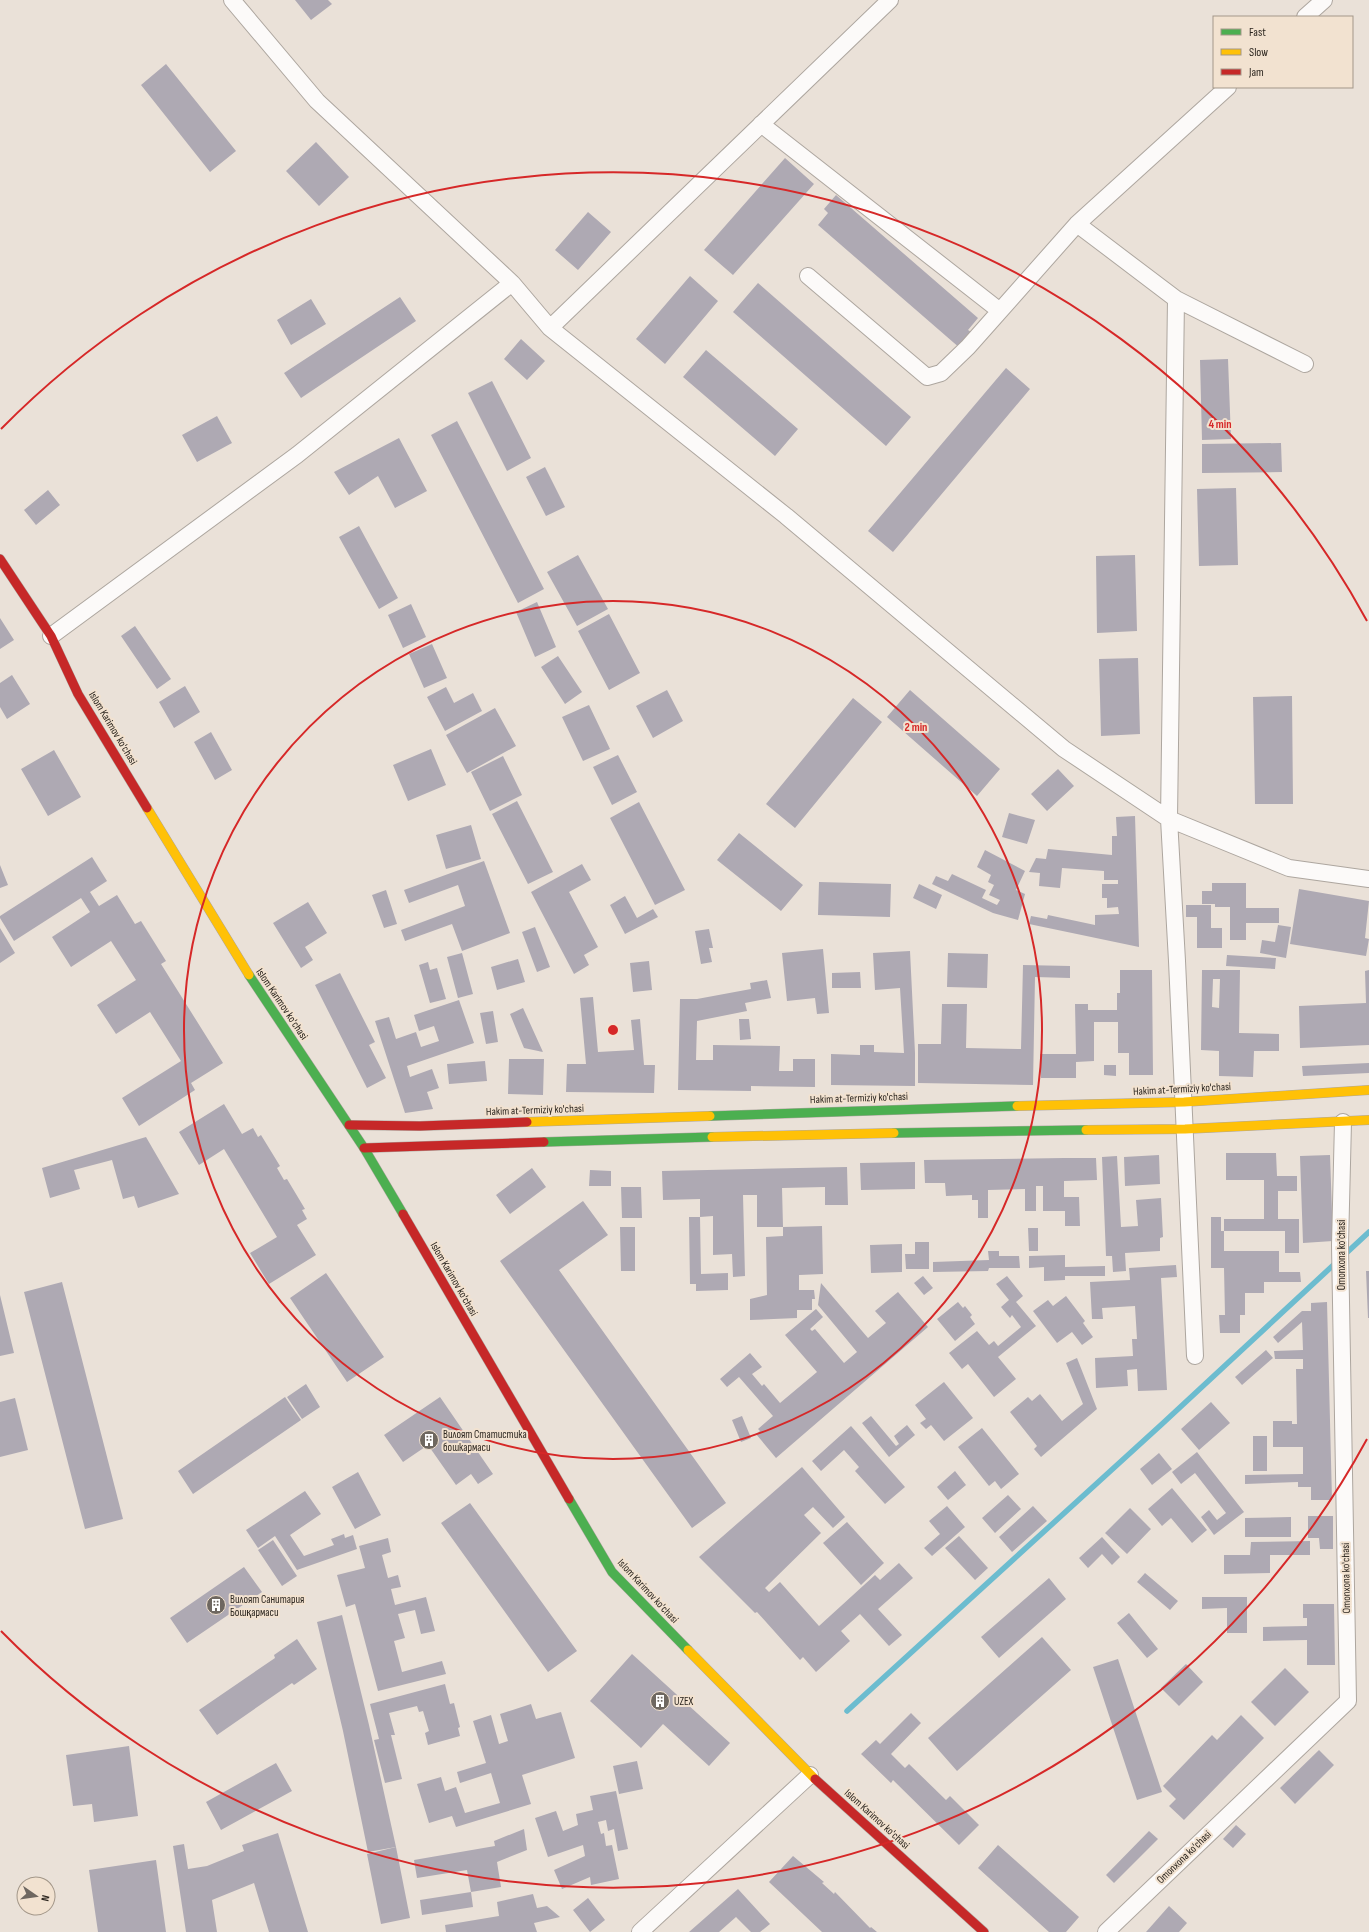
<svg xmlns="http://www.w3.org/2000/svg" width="1369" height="1932" viewBox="0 0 1369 1932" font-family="'Sofia Sans Condensed',sans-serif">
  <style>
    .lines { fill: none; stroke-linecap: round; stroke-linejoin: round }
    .stream { stroke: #6cbccf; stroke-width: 5.5 }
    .building { fill: #aea9b3; fill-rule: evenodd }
    .street-casing { stroke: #ada69f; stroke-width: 18 }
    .fast-casing { stroke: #ada69f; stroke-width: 10 }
    .slow-casing { stroke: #ada69f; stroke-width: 10 }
    .jam-casing { stroke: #ada69f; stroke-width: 10 }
    .street { stroke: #fcfaf9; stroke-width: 16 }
    .fast { stroke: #4caf50; stroke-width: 9 }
    .slow { stroke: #ffc107; stroke-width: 9 }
    .jam { stroke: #c62828; stroke-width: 9 }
    .ring { fill: none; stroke: #d62828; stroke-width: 2 }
    .labels { text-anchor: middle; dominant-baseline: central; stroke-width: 4; stroke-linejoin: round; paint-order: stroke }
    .street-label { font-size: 11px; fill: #2c261f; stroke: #f2e2d0 }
    .poi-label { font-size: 11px; fill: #2c261f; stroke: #f2e2d0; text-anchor: start }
    .centre { fill: #d62828; stroke: #f2e2d0; stroke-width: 2 }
    .ring-label { font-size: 12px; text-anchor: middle; font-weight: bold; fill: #d62828; stroke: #f2e2d0; stroke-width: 4; stroke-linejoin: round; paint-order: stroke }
  </style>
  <rect width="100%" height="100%" fill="#eae1d8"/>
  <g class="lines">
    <path class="stream" d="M847,1711L1162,1424L1369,1232"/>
  </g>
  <path class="building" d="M295,0H328L332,4L311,20Z
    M166,64L236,151L210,172L141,85Z
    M316,142L349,177L319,206L286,171Z
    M785,158L814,184L733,275L704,250Z
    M836,195L978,318L968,330L974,334L961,349L818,225L828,213L824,209Z
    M588,212L611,232L578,270L555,250Z
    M690,276L718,301L665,364L636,339Z
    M758,283L911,417L886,446L733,312Z
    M400,297L416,321L301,398L284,373Z
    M311,299L326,324L291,345L277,320Z
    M521,339L545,361L527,380L504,359Z
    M706,350L798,429L775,456L683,377Z
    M1228,359L1231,439L1202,440L1200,360Z
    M1006,368L1030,389L893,552L868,531Z
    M492,381L531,458L507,471L468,393Z
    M217,416L232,443L197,462L182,435Z
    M457,421L544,589L518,603L431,435Z
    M399,438L427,491L395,508L378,476L349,495L334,472Z
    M1281,443L1282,472L1202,473V444Z
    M545,467L565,507L546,516L526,477Z
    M1236,488L1238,565L1199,566L1197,489Z
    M48,490L60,505L36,525L24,510Z
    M359,526L398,598L379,609L339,537Z
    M578,555L608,609L577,626L547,572Z
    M1135,555L1137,631L1097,633L1096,556Z
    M537,602L556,647L535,657L516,612Z
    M411,604L426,637L403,648L388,615Z
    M609,614L640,673L609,690L578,631Z
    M0,618L14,640L0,649Z
    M135,626L171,679L157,689L121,636Z
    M432,644L447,678L424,688L409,654Z
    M558,656L582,692L565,704L541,667Z
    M1138,658L1140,734L1101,736L1099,659Z
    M12,675L30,704L7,719L0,707V683Z
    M185,686L200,712L174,728L159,702Z
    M446,687L454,703L473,693L482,711L445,731L427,697Z
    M667,690L683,721L653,738L636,706Z
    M910,690L1000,769L977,796L887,717Z
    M1292,696L1293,804H1255L1253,697Z
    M853,698L882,722L795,828L766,804Z
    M589,705L610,749L583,761L562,717Z
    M495,708L516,746L467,773L446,735Z
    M211,732L232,770L215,780L194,742Z
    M431,749L446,785L408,801L393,765Z
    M54,750L81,797L48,816L21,769Z
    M618,755L637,792L612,805L593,767Z
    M503,756L522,795L490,811L471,772Z
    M1058,769L1074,786L1047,811L1031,794Z
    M517,801L553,872L528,884L492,814Z
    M639,802L685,890L655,905L610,818Z
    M1009,813L1035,820L1027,844L1002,837Z
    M1135,816L1139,947L1029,924L1031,916L1047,919L1048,915L1095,925V915L1119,914L1118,907L1107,908V898H1102V884H1118V880H1104V871L1062,868L1060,888L1039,886L1040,873L1029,872L1036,858L1046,859L1048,849L1112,855V836H1117L1116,817Z
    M471,825L481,859L446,869L436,835Z
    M739,833L803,885L781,911L717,860Z
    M985,850L1025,871L1016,890L1025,894L1018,920L993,913L932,884L936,876L948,881L952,874L986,890L982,898L997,905L1000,900L989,895L994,885L988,882L991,875L977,867Z
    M92,857L107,881L90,892L99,906L117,895L135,924L141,921L166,961L161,964L223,1063L191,1083L195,1090L139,1126L122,1098L181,1061L150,1012L116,1034L97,1005L136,980L111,941L71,967L52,937L90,912L81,898L14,941L0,918V916Z
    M484,861L510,933L462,951L452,924L405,941L401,930L465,906L458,885L409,903L404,890Z
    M582,864L591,880L569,892L598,947L584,955L589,965L574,974L531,892Z
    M0,865L8,885L0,888Z
    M819,882L891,884L890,917L818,915Z
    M1212,883H1246V908H1279V923H1246V940H1230V907H1215V904H1202V891H1212Z
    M919,884L942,895L936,909L913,898Z
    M1299,889L1369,901L1365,938L1369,939L1366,956L1290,944Z
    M386,890L397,924L384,928L372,895Z
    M625,896L637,918L653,909L658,917L625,934L610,905Z
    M308,902L327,933L305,947L313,960L301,968L273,923Z
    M1186,905H1211V928H1222V948H1197V917H1186Z
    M1278,925L1291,927L1286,958L1260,953L1262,940L1275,942Z
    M535,927L550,967L537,972L522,932Z
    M0,928L15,953L0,963Z
    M709,929L713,948H709L712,962L701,964L695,931Z
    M823,949L829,1013L817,1014L815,998L787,1001L782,953Z
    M910,951L915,1053V1086L831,1085V1054L860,1055V1045H874V1052L904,1053L900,988L875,990L873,953Z
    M462,953L473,994L458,998L447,957Z
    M948,953L988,954L987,988L947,987Z
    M1227,955L1276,958L1275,969L1226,966Z
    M518,959L525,982L497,990L491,967Z
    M649,961L652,990L633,992L630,963Z
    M428,962L430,970L437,968L446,999L430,1003L419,965Z
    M1023,965L1070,966V978L1035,977L1033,1085L918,1083V1044H941L942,1004H967L966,1048L1021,1049Z
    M1120,970H1152L1153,1075H1129V1053H1118V1022H1094V1061L1076,1062V1078H1041L1040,1054H1076L1075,1004H1088V1010H1117V993H1120Z
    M1202,970H1240L1239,1033L1279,1034V1051H1254L1253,1077L1219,1076V1051L1201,1050ZM1213,979H1220L1219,1008L1212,1007Z
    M1369,970V1045L1300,1048L1299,1006L1366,1003L1365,971Z
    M860,972L861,988H832V973Z
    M340,973L375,1042L369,1045L386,1078L367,1088L315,985Z
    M767,980L771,998L745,1003L747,1011L697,1021L696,1060H713V1045L780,1046L779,1071H793V1059H815V1087L751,1086V1091L678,1090L680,999H697L751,989L750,983Z
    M593,997L598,1052L634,1050L631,1020L640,1019L644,1065H655L654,1093L566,1092L567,1064H586L580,998Z
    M459,1000L474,1043L407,1066L410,1077L432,1069L439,1088L427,1092L433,1109L405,1113L375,1021L389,1017L396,1039L416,1032L421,1047L439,1041L434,1026L419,1031L414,1015Z
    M523,1008L543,1052L524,1048L510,1014Z
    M493,1011L498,1042L486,1044L480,1013Z
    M739,1019H749L751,1039L740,1040Z
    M509,1059H544L543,1095L508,1094Z
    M485,1061L487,1081L449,1084L447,1064Z
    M1369,1063V1073L1303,1076L1302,1066Z
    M1104,1065H1116V1076L1104,1075Z
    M224,1104L242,1134L253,1128L258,1137L261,1135L280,1166L277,1168L284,1180L287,1179L305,1209L302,1210L307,1219L297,1225L316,1255L269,1284L250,1253L277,1237L224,1149L199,1165L179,1132Z
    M146,1137L179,1194L138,1208L134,1196L123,1199L112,1160L74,1170L80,1189L50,1198L42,1168Z
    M1226,1153H1276L1277,1176H1297V1191H1278V1219H1299V1253H1285V1231H1224V1219H1264V1180H1226Z
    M1159,1155L1160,1184L1125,1186L1124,1157Z
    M1330,1155L1333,1241L1303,1243L1300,1156Z
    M1117,1156L1121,1227L1138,1226L1136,1200L1161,1198L1163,1237L1160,1238V1251L1125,1253L1126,1271L1113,1272L1112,1256H1106L1102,1157Z
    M1064,1158H1096L1097,1180L1064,1181V1197H1079L1080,1226H1065V1211H1043V1186H1036V1211H1025V1189L988,1190V1218H978V1200H972V1195L946,1196L945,1183H925L924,1160Z
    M915,1162V1189L861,1190L860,1163Z
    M847,1167L848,1205H825V1187L782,1188L783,1227L822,1226L823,1274L799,1275V1290H814L815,1299H812V1310H797V1318L750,1320V1299L767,1295L766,1237L783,1236V1227H757V1195H743L745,1276L733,1277L732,1254L713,1255V1216L700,1217V1199L663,1200L662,1171Z
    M532,1168L546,1187L510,1214L496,1195Z
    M590,1170L611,1171V1186H589Z
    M621,1187H641L642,1218H622Z
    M583,1201L608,1235L559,1270L726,1503L692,1528L500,1261Z
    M689,1217H700L701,1274L728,1273V1290L696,1291V1284H690Z
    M1211,1217H1221V1231H1224V1251H1279V1272H1300L1301,1282H1264V1293H1245V1315H1240V1333H1220L1219,1315H1225L1224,1268H1211Z
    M620,1227H635V1271H621Z
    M1028,1228H1038V1251H1029Z
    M915,1242H929V1269H906L905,1254H915Z
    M902,1244V1272L871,1273L870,1245Z
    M988,1251H999V1256H1019L1020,1268H989L988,1271L933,1272V1262L989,1260Z
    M1065,1255V1267L1105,1266V1276H1065V1280L1044,1281V1267L1029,1268V1256Z
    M1176,1265L1177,1277L1161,1278L1167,1390L1138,1391L1137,1369L1127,1370L1128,1386L1096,1388L1095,1358L1133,1356L1132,1339H1137L1135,1306L1102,1308L1103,1319H1092L1090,1282L1130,1280L1129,1268Z
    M1366,1271H1369V1318H1368Z
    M326,1273L384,1357L347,1382L290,1298Z
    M923,1276L933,1288L924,1295L914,1283Z
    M1007,1276L1023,1296L1016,1302L1036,1326L998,1357L1016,1379L994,1397L968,1364L962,1369L949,1353L977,1331L989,1345L994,1341L998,1346L1021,1327L1012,1315L1010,1318L1001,1307L1009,1300L996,1284Z
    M62,1282L123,1519L85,1529L24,1292Z
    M821,1283L868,1338L886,1323L875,1311L898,1292L928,1327L776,1458L756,1434L760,1431L758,1429L773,1416L739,1377L727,1387L720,1379L750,1353L762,1367L752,1374L762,1386L764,1384L780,1403L817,1372L785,1335L816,1309L823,1317L810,1329L812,1331L815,1329L844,1363L857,1352L818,1305Z
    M0,1295L14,1353L0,1356Z
    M1066,1296L1085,1321L1083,1323L1093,1337L1082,1345L1072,1332L1057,1343L1033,1311L1048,1300L1053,1306Z
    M958,1302L963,1308L965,1306L972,1315L970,1317L975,1324L955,1341L937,1319Z
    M1327,1302L1332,1500H1311V1487H1298V1482L1245,1484V1475L1303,1474V1447H1273V1421H1292V1424H1297L1296,1369H1303V1359H1275L1274,1351L1303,1350L1302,1322L1278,1343L1273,1337L1302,1311H1311V1303Z
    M1266,1350L1273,1358L1242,1385L1235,1377Z
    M1077,1358L1097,1409L1041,1457L1034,1449L1037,1446L1010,1412L1028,1397L1032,1401L1040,1394L1062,1421L1083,1404L1066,1363Z
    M944,1382L973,1418L944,1441L931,1425L926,1429L920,1423L926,1419L915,1405Z
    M306,1384L320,1407L302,1419L287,1397Z
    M285,1397L301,1420L193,1494L178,1471Z
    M440,1397L493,1474L478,1484L471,1474L456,1485L428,1445L403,1462L384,1435Z
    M15,1398L28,1450L0,1457V1402Z
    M1211,1402L1230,1423L1199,1450L1181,1429Z
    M742,1416L751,1438L741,1442L732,1420Z
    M871,1416L896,1446L899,1444L894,1436L907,1425L915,1435L889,1457L862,1423Z
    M851,1426L905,1487L885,1504L855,1471L859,1467L844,1450L821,1471L812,1461Z
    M982,1428L1019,1474L1001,1489L995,1481L989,1486L958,1447Z
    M1253,1436H1267V1471H1253Z
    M1197,1452L1244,1512L1214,1535L1201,1517L1209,1510L1217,1520L1226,1513L1195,1473L1181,1484L1172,1472Z
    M1159,1453L1172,1469L1152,1485L1140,1469Z
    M802,1467L845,1517L833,1528L813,1507L804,1515L821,1533L765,1588L769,1592L780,1582L819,1626L875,1575L880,1580L899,1563L913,1578L878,1609L902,1635L889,1646L860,1614L841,1631L850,1641L816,1672L803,1657L800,1660L757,1612L755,1613L699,1557Z
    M955,1471L966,1485L948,1500L937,1487Z
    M358,1472L381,1515L355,1529L332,1487Z
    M1172,1488L1207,1530L1192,1543L1171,1518L1162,1526L1148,1509Z
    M305,1491L321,1514L290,1535L304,1556L334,1545L331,1539L344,1534L345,1538L353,1535L357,1549L297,1570L275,1536L258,1548L246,1530Z
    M1008,1495L1021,1509L995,1533L982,1518Z
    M470,1503L577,1651L548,1672L441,1523Z
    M947,1506L965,1527L932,1556L924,1548L940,1534L929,1521Z
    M1033,1506L1047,1521L1012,1552L999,1537Z
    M1130,1508L1151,1529L1127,1554L1105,1533Z
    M1308,1516H1333V1549H1320L1319,1538H1308Z
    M1291,1517V1537H1245V1518Z
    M847,1522L884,1563L861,1585L823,1543Z
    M959,1536L988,1568L975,1580L945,1548Z
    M1102,1537L1120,1557L1112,1565L1102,1554L1088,1568L1079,1558Z
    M388,1538L391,1552L382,1555L388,1578L398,1575L401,1587L391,1589L395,1605L426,1597L435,1631L421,1634L415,1610L398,1614L405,1638L394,1641L402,1672L442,1661L446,1674L378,1691L355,1604L346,1607L337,1575L365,1568L359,1546Z
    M273,1540L297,1576L282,1586L258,1550Z
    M1310,1541V1555H1270V1573L1224,1574V1555H1250L1251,1542Z
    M244,1567L262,1592L187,1643L170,1618Z
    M1145,1573L1178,1601L1170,1610L1137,1582Z
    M1049,1578L1066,1599L999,1658L981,1637Z
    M1202,1597H1247V1633H1227V1608L1202,1609Z
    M1303,1604H1334L1335,1665H1307V1640L1263,1641V1627L1307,1626V1618H1303Z
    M1129,1613L1158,1649L1147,1658L1117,1623Z
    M342,1615L369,1725L396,1847L368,1852L343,1731L317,1622Z
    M1042,1637L1071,1670L957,1771L928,1738Z
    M297,1639L317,1669L294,1685L292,1683L217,1735L199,1710L275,1658L274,1655Z
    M632,1654L730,1743L709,1766L663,1724L641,1748L590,1701Z
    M1118,1659L1162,1792L1137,1800L1093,1667Z
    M1186,1664L1203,1682L1179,1706L1161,1688Z
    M1285,1668L1309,1692L1275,1726L1251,1702Z
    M445,1684L450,1704L454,1703L460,1727L458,1728L460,1736L428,1745L425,1733L429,1731L423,1711L419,1712L417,1706L389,1713L395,1735H391L402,1779L385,1783L374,1740L379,1739L370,1704Z
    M531,1704L536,1719L561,1712L575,1758L522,1775L531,1804L456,1827L452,1816L429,1823L417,1784L441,1777L445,1791L456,1787L465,1813L500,1803L491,1773L460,1783L457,1772L486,1763L473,1721L491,1715L499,1744L508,1741L500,1714Z
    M911,1713L921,1723L891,1754L905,1768L909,1764L946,1800L950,1796L979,1825L959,1845L893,1780L891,1783L861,1754L876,1740L880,1744Z
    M1241,1715L1264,1738L1184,1820L1169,1806L1176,1799L1163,1786L1212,1735L1217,1740Z
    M129,1746L138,1816L94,1822L92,1804L73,1806L66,1755Z
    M1319,1750L1334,1765L1295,1804L1280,1788Z
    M637,1761L643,1789L619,1794L613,1766Z
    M276,1763L292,1791L221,1830L206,1802Z
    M616,1791L628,1849L618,1851L614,1829L608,1831L606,1820L598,1822L601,1834L604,1833L606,1846L612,1845L619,1879L591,1885L590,1877L562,1889L554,1870L585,1856L583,1845L548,1857L535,1818L556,1811L563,1831L578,1825L576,1814L593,1810L590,1796Z
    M1236,1825L1246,1834L1233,1848L1223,1839Z
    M524,1829L527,1850L497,1862L501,1887L471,1892L473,1907L422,1915L420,1900L471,1892L467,1870L417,1878L414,1860L495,1846L494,1841Z
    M1149,1831L1158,1839L1114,1883L1106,1875Z
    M278,1833L308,1932H269L254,1883L212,1900L217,1932H186L173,1846L184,1844L188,1869L207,1866L244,1851L242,1845Z
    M998,1845L1079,1917L1066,1932H1049L978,1868Z
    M396,1847L410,1918L381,1924L367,1854Z
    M793,1856L824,1882L822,1883L834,1894L835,1892L870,1928L871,1927L877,1932H822L769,1882Z
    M156,1860L166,1932H98L89,1870Z
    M738,1889L770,1924L760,1932H751L736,1917L719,1932H689Z
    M533,1894L537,1908L547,1906L560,1917L534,1923L537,1932H446L445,1925L499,1916L497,1902Z
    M588,1898L605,1920L590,1932L573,1910Z
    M1169,1906L1187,1923L1179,1932H1146Z"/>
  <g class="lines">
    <defs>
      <path id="street" d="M232,0L317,101L512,283L550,328L786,516L1064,749L1169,819L1289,868L1369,879
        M1305,17L1324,0
        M761,124L1000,311
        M1077,224L1176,299L1169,819L1177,961L1195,1356
        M808,276L927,377L941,373L968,347L1077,224L1228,87
        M1176,299L1305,364
        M550,328L890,0
        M51,636L297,455L512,283
        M640,1932L810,1775
        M1106,1932L1348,1701L1340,1245L1343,1122"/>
      <path id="fast" d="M249,975L364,1148L403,1214
        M710,1116L1017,1106
        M894,1133L1086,1130
        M544,1142L712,1137
        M569,1499L612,1572L688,1650"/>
      <path id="slow" d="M147,808L249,975
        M1017,1106L1184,1102L1369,1090
        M527,1122L710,1116
        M1086,1130L1185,1129L1369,1120
        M712,1137L894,1133
        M688,1650L815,1779"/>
      <path id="jam" d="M0,559L51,636L78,694L147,808
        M349,1125L420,1126L527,1122
        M364,1148L544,1142
        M403,1214L569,1499
        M815,1779L984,1932"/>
    </defs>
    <use href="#street" class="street-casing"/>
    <use href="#fast" class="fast-casing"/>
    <use href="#slow" class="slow-casing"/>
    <use href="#jam" class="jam-casing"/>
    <use href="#street" class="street"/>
    <use href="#fast" class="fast"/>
    <use href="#slow" class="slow"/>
    <use href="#jam" class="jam"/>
  </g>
  <g class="ring">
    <circle cx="613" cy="1030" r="429"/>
    <path d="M1367 1439A858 858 0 0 1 1 1631M1 429A858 858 0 0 1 1367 621"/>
  </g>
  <defs>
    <symbol id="building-disc" viewBox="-11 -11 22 22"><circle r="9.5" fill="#6e6760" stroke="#f2e2d0"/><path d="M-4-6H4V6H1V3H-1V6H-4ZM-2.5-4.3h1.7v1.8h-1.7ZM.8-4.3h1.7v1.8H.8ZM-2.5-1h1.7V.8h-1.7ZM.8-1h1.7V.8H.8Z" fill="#fff"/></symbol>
  </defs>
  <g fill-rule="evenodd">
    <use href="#building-disc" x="418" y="1429" width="22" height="22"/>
    <use href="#building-disc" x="205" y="1594" width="22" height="22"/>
    <use href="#building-disc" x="649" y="1690" width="22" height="22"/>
  </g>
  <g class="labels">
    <g class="street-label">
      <text transform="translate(113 728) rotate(59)">Islom Karimov ko'chasi</text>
      <text transform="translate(282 1004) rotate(56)">Islom Karimov ko'chasi</text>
      <text transform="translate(1182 1089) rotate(-3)">Hakim at-Termiziy ko'chasi</text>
      <text transform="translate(859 1098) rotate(-2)">Hakim at-Termiziy ko'chasi</text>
      <text transform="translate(535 1110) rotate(-2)">Hakim at-Termiziy ko'chasi</text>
      <text transform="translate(1341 1255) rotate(-90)">Omonxona ko'chasi</text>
      <text transform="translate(454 1279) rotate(60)">Islom Karimov ko'chasi</text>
      <text transform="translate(1346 1578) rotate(-91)">Omonxona ko'chasi</text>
      <text transform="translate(648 1591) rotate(47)">Islom Karimov ko'chasi</text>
      <text transform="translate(877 1819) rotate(42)">Islom Karimov ko'chasi</text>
      <text transform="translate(1184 1857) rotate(-44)">Omonxona ko'chasi</text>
    </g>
    <g class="poi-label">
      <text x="443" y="1434">Вилоят Статистика<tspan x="443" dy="13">бошкармаси</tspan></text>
      <text x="230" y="1599">Вилоят Санитария<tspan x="230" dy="13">Бошқармаси</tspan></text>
      <text x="674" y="1701">UZEX</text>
    </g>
  </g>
  <circle cx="613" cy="1030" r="6" class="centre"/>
  <g class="ring-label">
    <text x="1220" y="428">4 min</text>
    <text x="916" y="731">2 min</text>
  </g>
  <rect x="1213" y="16" width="140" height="72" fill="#f2e2d0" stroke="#a39789"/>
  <rect x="1221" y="29" width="20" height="6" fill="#4caf50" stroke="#a39789"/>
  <text x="1249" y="36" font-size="12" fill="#2c261f">Fast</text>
  <rect x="1221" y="49" width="20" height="6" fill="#ffc107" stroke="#a39789"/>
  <text x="1249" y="56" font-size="12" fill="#2c261f">Slow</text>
  <rect x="1221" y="69" width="20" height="6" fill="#c62828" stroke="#a39789"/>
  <text x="1249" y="76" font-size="12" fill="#2c261f">Jam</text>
  <g transform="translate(36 1896) rotate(103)"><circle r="19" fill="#f2e2d0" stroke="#a39789"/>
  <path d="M0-3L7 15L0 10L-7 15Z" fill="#6e6760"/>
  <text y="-6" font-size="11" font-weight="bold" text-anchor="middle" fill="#2c261f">N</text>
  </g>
</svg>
